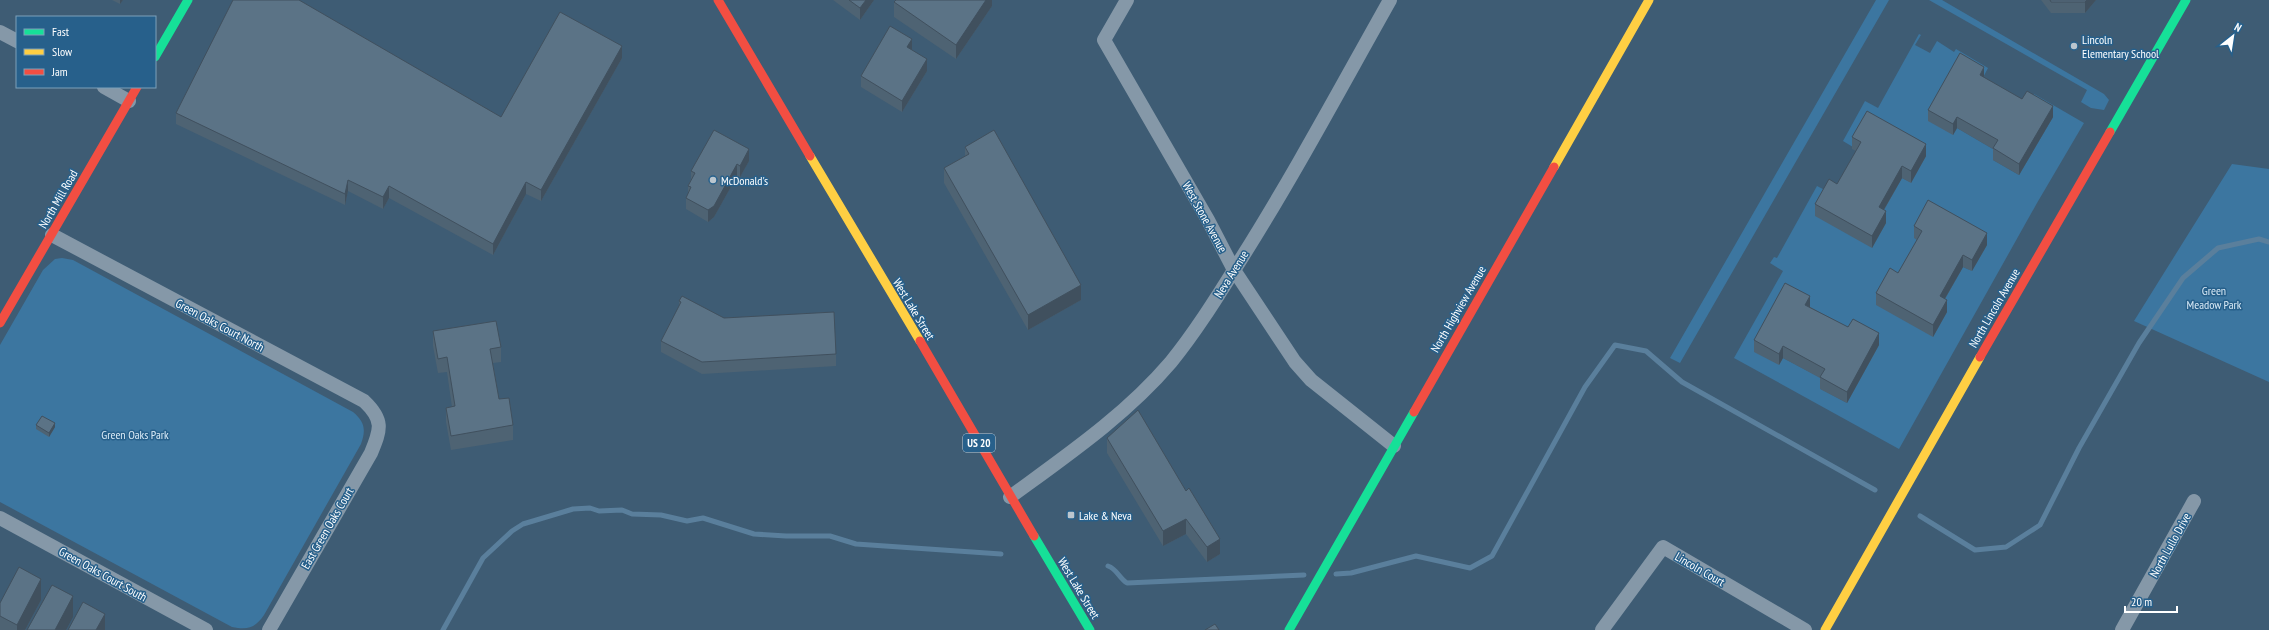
<svg xmlns="http://www.w3.org/2000/svg" width="2269" height="630" viewBox="0 0 2269 630" font-family="'PT Sans Narrow',sans-serif">
  <style>
    .green { fill: #3c76a0; fill-rule: evenodd }
    .lines { fill: none; stroke-linecap: round; stroke-linejoin: round }
    .stream { stroke: #5a7f9c; stroke-width: 5 }
    .street { stroke: #8598a8; stroke-width: 14 }
    .fast { stroke: #16e098; stroke-width: 9 }
    .slow { stroke: #ffcf43; stroke-width: 9 }
    .jam { stroke: #f24e42; stroke-width: 9 }
    .wall { fill: #4e6373 }
    .shaded-wall { fill: #40505e }
    .building { fill: #5b7386; stroke: #40505e }
    .poi-dot { fill: #bbc6ce; stroke: #27608b; stroke-width: 1.5 }
    .labels { text-anchor: middle; dominant-baseline: central; stroke-width: 3; stroke-linejoin: round; paint-order: stroke }
    .shield { fill: #27608b; stroke: #becfdc; stroke-width: 1 }
    .shield-label { font-size: 11px; font-weight: bold; fill: #fff }
    .poi-label { font-size: 12px; fill: #fff; stroke: #27608b; text-anchor: start }
    .street-label { font-size: 12px; fill: #fff; stroke: #27608b }
    .park-label { font-size: 12px; fill: #daebf7; stroke: #27608b }
  </style>
  <rect width="100%" height="100%" fill="#3e5c74"/>
  <path class="green" d="M1876,0H1889L1680,363L1670,358Z
    M1929,0H1942L2104,94L2109,100L2104,110L2091,108L2081,102L2087,90Z
    M1919,34L1921,35L1915,45L1930,53L1937,41L1954,52L1956,49L1988,68L1953,135L1957,128L1998,152L1993,160L2019,175L2053,117L2029,103L2034,94L2084,123L2037,203L1899,449L1734,358L1783,271L1770,263L1774,257L1777,258L1817,186L1879,218L1902,178L1910,182L1926,156L1853,147L1843,141L1865,101L1878,108ZM1922,243L1972,271L1963,267L1940,307L1898,285ZM1805,316L1847,403L1821,389L1825,380L1783,358Z
    M2232,164L2269,169V382L2134,321Z
    M62,258L73,260L353,412C365,422 366,430 361,444L264,615C255,628 248,630 232,627L0,502V345L43,270L55,259Z"/>
  <g class="lines">
    <path class="stream" d="M1920,516L1975,550L2006,547L2040,525L2079,448L2139,343L2183,278L2218,248L2259,239L2269,242
      M1108,566C1117,569 1119,578 1127,583L1304,575
      M1336,574L1351,573L1416,556L1470,568L1492,556L1585,387L1615,345L1646,351L1682,382L1875,490
      M443,630L483,558L512,531L523,524L573,509L590,508L599,511L622,510L632,514L661,515L687,521L703,518L754,534L786,536H830L856,544L1001,554"/>
    <path class="street" d="M1127,0L1104,40L1208,220L1234,270L1295,362L1311,380L1394,446
      M0,32L17,41
      M104,87L129,101
      M52,235L364,401C384,420 381,429 371,453L269,630
      M1010,497C1066,456 1126,415 1171,362C1197,330 1219,294 1241,259C1294,175 1341,87 1390,0
      M0,518L206,630
      M1602,630L1663,547L1805,630
      M2122,630L2194,501"/>
    <path class="fast" d="M155,57L188,0
      M2110,132L2186,0
      M1034,536L1090,630
      M1289,630L1414,412"/>
    <path class="slow" d="M810,156L920,341
      M1554,167L1649,0
      M1825,630L1980,357"/>
    <path class="jam" d="M718,0L810,156
      M0,323L137,87
      M920,341L1034,536
      M1980,357L2110,132
      M1414,412L1554,167"/>
  </g>
  <path class="wall" d="M112,0H123L120,4Z
    M833,0H874L860,20Z
    M992,0V6L956,59L894,17V2Z
    M2041,0H2096L2085,13H2051Z
    M912,50L927,71L902,112L861,87V76Z
    M622,58L541,201L526,194L493,255L389,198L383,209L348,191L345,205L176,124V113L501,117Z
    M1984,78L2053,117L2019,175L1993,160V149L1957,128L1953,135L1928,121V110Z
    M1852,137L1926,156L1911,183L1902,178L1884,210L1886,223L1872,248L1815,216V204L1837,184L1856,151L1852,149Z
    M965,147L1081,300L1028,330L944,183V168L965,156Z
    M749,161L740,177L737,176L714,217L708,222L686,209V198L688,194V186L691,179V171Z
    M1914,226L1987,245L1972,271L1963,267L1945,299L1947,312L1933,337L1876,305V293L1898,273L1917,240L1914,238Z
    M679,301L724,318L836,354V366L702,374L661,352V341L679,307Z
    M1810,307L1879,345L1847,403L1820,389V378L1783,358L1779,365L1754,352V340Z
    M433,331L501,347V362L493,363L499,399L513,425V440L451,450L446,422V408L452,407L447,372L438,373L433,346Z
    M1138,410L1220,554L1207,562L1186,534L1163,546L1107,453V438Z
    M36,425L55,427L49,437L36,429Z
    M41,600L25,630H0V603Z"/>
  <path class="shaded-wall" d="M120,0H123L120,4Z
    M866,0H874L860,20V8Z
    M986,0H992V6L956,59V45Z
    M2087,0H2096L2085,13V2Z
    M912,39V51L907,47Z
    M622,46V58L541,201V190Z
    M927,59V71L902,112V101Z
    M1984,67V79L1980,75Z
    M2053,106V117L2019,175V164Z
    M1957,117V128L1953,135V124Z
    M1926,144V156L1911,183V171Z
    M749,149V161L740,177V166Z
    M737,164V176L714,217L708,222V210Z
    M1902,166V178L1879,218V207Z
    M348,180V191L345,205V194Z
    M526,182V194L493,255V244Z
    M389,186V198L383,209V197Z
    M1886,211V223L1872,248V236Z
    M1987,233V245L1972,271V260Z
    M1963,255V267L1940,307V296Z
    M1081,285V300L1028,330V315Z
    M1810,296V308L1805,305Z
    M1947,300V312L1933,337V325Z
    M1879,333V345L1847,403V392Z
    M1783,346V358L1779,365V354Z
    M55,423V427L49,437V433Z
    M1186,519V534L1163,546V531Z
    M1220,539V554L1207,562V547Z
    M41,579V600L25,630H17V625Z
    M73,596V617L66,630H55Z
    M105,614V630H96Z"/>
  <path class="building" d="M233,0H299L501,117L560,12L622,46L541,190L526,182L493,244L389,186L383,197L348,180L345,194L176,113Z
    M849,0H866L860,8Z
    M896,0H986L956,45L894,2Z
    M2050,0H2087L2085,2H2051Z
    M890,26L912,39L907,47L927,59L902,101L861,76Z
    M1960,53L1984,67L1980,75L2022,99L2027,91L2053,106L2019,164L1993,148L1998,140L1957,117L1953,124L1928,110Z
    M1867,111L1926,144L1911,171L1902,166L1879,207L1886,211L1872,236L1815,204L1829,179L1837,184L1861,142L1852,137Z
    M714,130L749,149L740,166L737,164L714,206L708,210L686,198L691,187L688,186L695,173L691,171Z
    M994,130L1081,285L1028,315L944,168L969,154L965,147Z
    M1928,200L1987,233L1972,260L1963,255L1940,296L1947,300L1933,325L1876,293L1890,268L1898,273L1922,231L1914,226Z
    M1785,283L1810,296L1805,305L1848,327L1853,319L1879,333L1847,392L1820,377L1825,369L1783,346L1779,354L1754,340Z
    M682,296L724,318L834,312L836,354L702,362L661,341L681,302L679,301Z
    M496,321L501,347L490,349L499,399L509,398L513,425L451,436L446,408L455,406L447,357L438,359L433,331Z
    M1138,410L1186,491L1189,488L1220,539L1207,547L1186,519L1163,531L1107,438Z
    M42,416L55,423L49,433L36,425Z
    M19,567L41,579L17,625L0,616V603Z
    M52,585L73,596L55,630H27Z
    M83,602L105,614L96,630H68Z
    M1215,624L1219,630H1205Z"/>
  <g class="poi-dot">
    <circle cx="2074" cy="46" r="4"/>
    <circle cx="713" cy="180" r="4"/>
    <rect x="1067" y="511" width="8" height="8" rx="2"/>
  </g>
  <g class="labels">
    <rect class="shield" x="963" y="434" width="32" height="18" rx="3"/>
    <g class="shield-label">
      <text x="979" y="443">US 20</text>
    </g>
    <g class="poi-label">
      <text x="2082" y="39">Lincoln<tspan x="2082" dy="14">Elementary School</tspan></text>
      <text x="721" y="180">McDonald's</text>
      <text x="1079" y="515">Lake &amp; Neva</text>
    </g>
    <g class="street-label">
      <text transform="translate(58 199) rotate(-60)">North Mill Road</text>
      <text transform="translate(1205 217) rotate(61)">West Stone Avenue</text>
      <text transform="translate(1231 274) rotate(-58)">Neva Avenue</text>
      <text transform="translate(1994 308) rotate(-60)">North Lincoln Avenue</text>
      <text transform="translate(914 309) rotate(59)">West Lake Street</text>
      <text transform="translate(1458 309) rotate(-60)">North Highview Avenue</text>
      <text transform="translate(220 325) rotate(28)">Green Oaks Court North</text>
      <text transform="translate(327 528) rotate(-60)">East Green Oaks Court</text>
      <text transform="translate(2170 545) rotate(-61)">North Lullo Drive</text>
      <text transform="translate(1700 569) rotate(30)">Lincoln Court</text>
      <text transform="translate(103 574) rotate(29)">Green Oaks Court South</text>
      <text transform="translate(1079 588) rotate(59)">West Lake Street</text>
    </g>
    <g class="park-label">
      <text x="2214" y="290">Green<tspan x="2214" dy="14">Meadow Park</tspan></text>
      <text x="135" y="434">Green Oaks Park</text>
    </g>
  </g>
  <rect x="16" y="16" width="140" height="72" fill="#27608b" stroke="#7da0b9"/>
  <rect x="24" y="29" width="20" height="6" fill="#16e098" stroke="#7da0b9"/>
  <text x="52" y="36" font-size="12" fill="#ffffff">Fast</text>
  <rect x="24" y="49" width="20" height="6" fill="#ffcf43" stroke="#7da0b9"/>
  <text x="52" y="56" font-size="12" fill="#ffffff">Slow</text>
  <rect x="24" y="69" width="20" height="6" fill="#f24e42" stroke="#7da0b9"/>
  <text x="52" y="76" font-size="12" fill="#ffffff">Jam</text>
  <g transform="translate(2233 36) rotate(30)" stroke="#27608b" stroke-width="3" paint-order="stroke">
  <path d="M0-3L7 15L0 10L-7 15Z" fill="#ffffff"/>
  <text y="-6" font-size="11" font-weight="bold" text-anchor="middle" fill="#ffffff">N</text>
  </g>
  <path d="M2125 606v6h52v-6" fill="none" stroke="#ffffff" stroke-width="2"/>
  <text x="2131" y="606" font-size="12" fill="#ffffff" stroke="#27608b" stroke-width="3" paint-order="stroke">20 m</text>
</svg>
